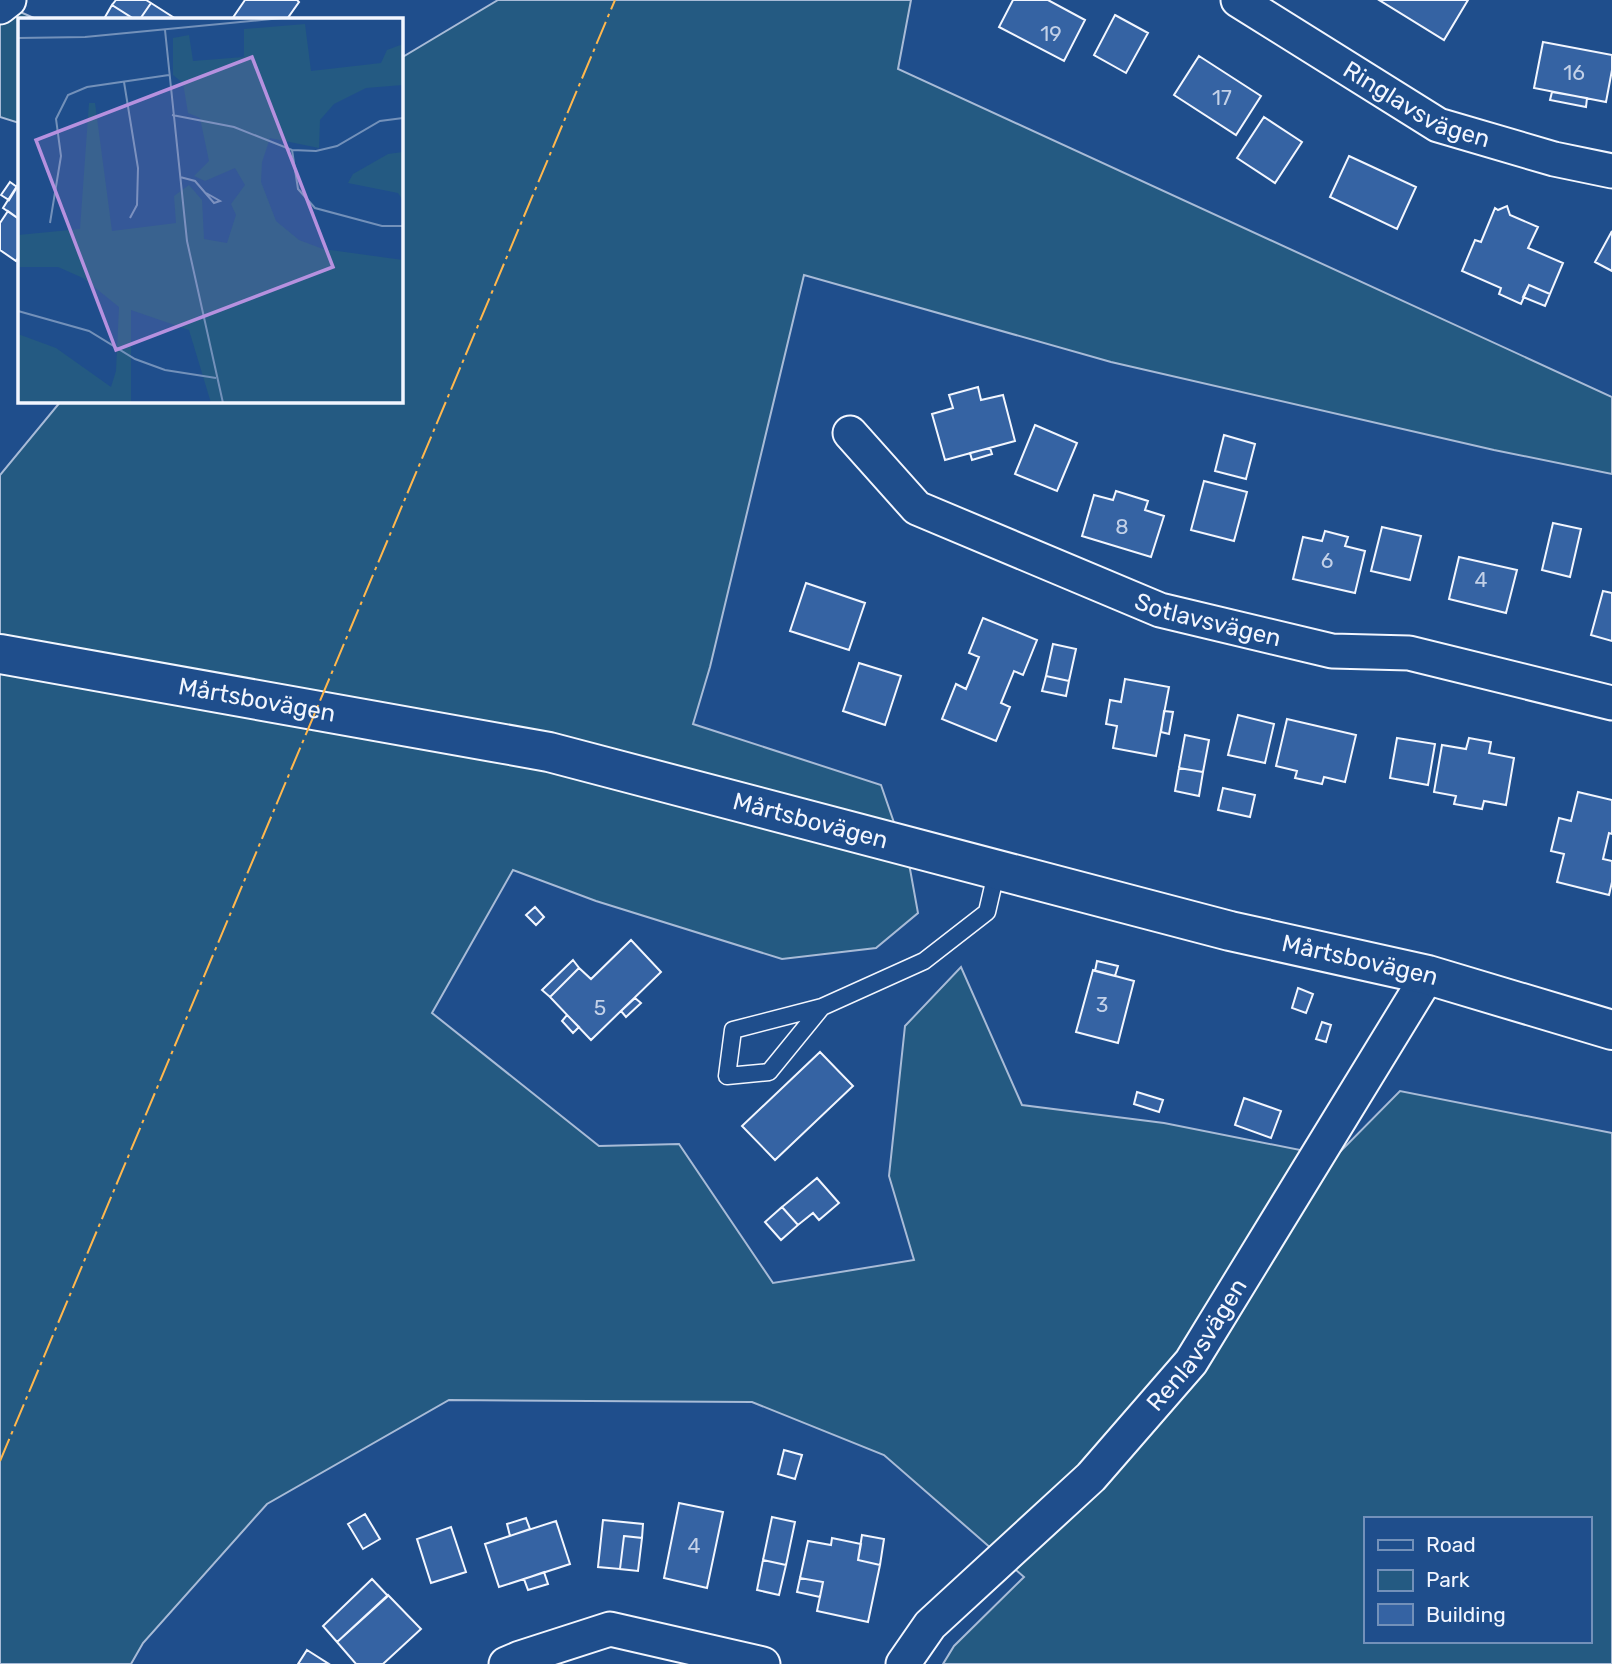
<svg xmlns="http://www.w3.org/2000/svg" width="1612" height="1664" viewBox="0 0 1612 1664" font-family="Rubik,sans-serif">
  <style>
    .green { fill: #245a82; stroke: #a8bbd7; stroke-width: 2; fill-rule: evenodd }
    .building { fill: #3563a3; stroke: #f2f6ff; stroke-width: 2 }
    .lines { fill: none; stroke-linecap: round; stroke-linejoin: round }
    .service-casing { stroke: #f2f6ff; stroke-width: 19 }
    .minor-casing { stroke: #f2f6ff; stroke-width: 37 }
    .tertiary-casing { stroke: #f2f6ff; stroke-width: 42 }
    .service { stroke: #1f4e8c; stroke-width: 16 }
    .minor { stroke: #1f4e8c; stroke-width: 33 }
    .tertiary { stroke: #1f4e8c; stroke-width: 38 }
    .power { stroke: #ffb74d; stroke-width: 2; stroke-dasharray: 24 5 3.5 5; stroke-linecap: butt }
    .labels { text-anchor: middle; dominant-baseline: central; stroke-width: 5; stroke-linejoin: round; paint-order: stroke }
    .number-label { font-size: 21px; fill: #c3d1e8 }
    .street-label { font-size: 24px; fill: #f2f6ff; stroke: #1f4e8c }
    .inset-road { fill: none; stroke: #7391ba; stroke-width: 2 }
    .view { fill: #b691df; fill-opacity: 0.15; stroke: #b691df; stroke-width: 3.5 }
    .inset-edge { fill: none; stroke: #f2f6ff; stroke-width: 3.5 }
  </style>
  <rect width="100%" height="100%" fill="#1f4e8c"/>
  <path class="green" d="M498,0H911L898,69L1612,397V474L1494,450L1111,362L804,275L710,667L693,724L881,785L910,869L918,913L876,948L782,959L596,901L513,870L432,1013L599,1146L679,1144L773,1283L914,1260L889,1176L905,1026L961,967L1022,1105L1164,1123L1335,1157L1400,1091L1612,1133V1664H943L954,1646L1024,1577L884,1455L752,1402L449,1400L267,1504L143,1643L131,1664H0V475L61,401H401V58ZM1365,1519H1589V1641H1365Z
    M0,3L36,19H19V123L0,117Z"/>
  <path class="building" d="M116,0H146L151,3L140,19H134L112,5Z
    M245,0H297L299,2L287,19H232Z
    M1013,0H1048L1085,20L1064,61L999,27Z
    M1379,0H1468L1444,40Z
    M151,3L176,19H140Z
    M112,5L134,19H109L105,17Z
    M1115,15L1148,33L1126,73L1094,55Z
    M1543,42L1612,55V70L1606,102L1534,88Z
    M1199,56L1261,96L1236,135L1174,95Z
    M1552,92L1587,98L1586,107L1550,100Z
    M1264,117L1302,142L1275,183L1237,158Z
    M1349,156L1416,187L1397,229L1330,197Z
    M10,182L17,187L9,200L1,195Z
    M19,183V219L3,208Z
    M1507,206L1510,215L1538,227L1528,248L1563,263L1550,294L1529,285L1521,304L1499,294L1501,288L1462,271L1475,240L1481,242L1495,208L1498,210Z
    M8,211L19,219V256L16,261L0,250V223Z
    M1612,231V271L1595,262Z
    M1529,285L1550,294L1545,306L1523,297Z
    M978,387L981,400L1003,395L1015,441L945,460L932,414L953,408L949,395Z
    M1035,425L1077,443L1057,491L1015,474Z
    M1224,435L1255,444L1246,479L1215,471Z
    M990,448L992,454L972,460L970,453Z
    M1204,481L1247,492L1234,541L1191,530Z
    M1116,491L1148,501L1145,510L1164,516L1151,557L1082,536L1094,495L1113,500Z
    M1553,523L1581,529L1570,577L1542,570Z
    M1382,527L1421,536L1410,580L1371,571Z
    M1325,531L1348,537L1345,546L1365,551L1355,593L1293,579L1303,537L1322,541Z
    M1459,557L1517,570L1506,613L1449,599Z
    M806,583L865,603L849,650L790,631Z
    M1603,591L1612,593V641L1591,635Z
    M983,618L1037,640L1023,675L1014,671L1001,703L1010,707L996,741L942,719L956,684L966,689L979,657L969,653Z
    M1053,644L1076,649L1069,681L1046,676Z
    M859,663L901,676L885,725L843,711Z
    M1046,676L1069,681L1066,696L1042,691Z
    M1125,679L1169,687L1156,756L1113,748L1117,726L1106,724L1110,700L1121,702Z
    M1164,711L1173,712L1169,734L1161,732Z
    M1238,715L1274,724L1265,763L1228,755Z
    M1287,719L1356,735L1345,782L1324,777L1322,784L1295,778L1297,771L1276,766Z
    M1185,735L1209,740L1203,772L1179,768Z
    M1397,738L1435,744L1428,785L1390,778Z
    M1469,738L1491,742L1489,753L1514,758L1506,805L1484,801L1482,809L1454,804L1456,796L1434,792L1442,745L1466,749Z
    M1179,768L1203,772L1199,796L1175,791Z
    M1223,788L1255,795L1250,817L1218,810Z
    M1578,792L1612,800V834L1609,833L1603,859L1612,861V882L1609,895L1557,882L1564,854L1551,851L1559,818L1571,821Z
    M535,907L544,917L536,925L526,915Z
    M631,940L661,972L591,1040L550,997L579,968L591,979Z
    M573,960L579,968L550,997L542,990Z
    M1097,961L1118,966L1115,976L1095,971Z
    M1093,970L1134,981L1118,1043L1076,1032Z
    M1298,988L1313,994L1306,1013L1292,1008Z
    M635,998L641,1003L626,1017L621,1011Z
    M567,1015L579,1027L573,1033L562,1021Z
    M1322,1022L1331,1025L1326,1042L1316,1039Z
    M820,1052L853,1086L775,1160L742,1126Z
    M1137,1092L1163,1100L1159,1112L1134,1104Z
    M1244,1098L1281,1111L1271,1138L1235,1125Z
    M817,1178L839,1203L819,1220L813,1213L798,1225L782,1207Z
    M782,1207L798,1225L781,1240L765,1222Z
    M784,1450L802,1455L795,1479L778,1474Z
    M679,1503L723,1512L707,1588L664,1578Z
    M365,1514L380,1539L363,1549L348,1524Z
    M772,1517L795,1522L786,1565L763,1560Z
    M526,1518L530,1529L510,1536L507,1524Z
    M603,1520L643,1524L642,1538L624,1536L620,1569L598,1567Z
    M556,1521L570,1564L499,1587L485,1544Z
    M451,1527L466,1572L431,1583L417,1539Z
    M862,1535L884,1539L880,1565L858,1560Z
    M624,1536L642,1538L638,1571L620,1569Z
    M832,1538L861,1544L858,1560L880,1565L868,1622L817,1611L823,1582L800,1578L808,1541L831,1545Z
    M763,1560L786,1565L779,1595L757,1590Z
    M544,1572L548,1584L528,1590L524,1579Z
    M800,1578L823,1582L820,1597L797,1592Z
    M372,1579L388,1596L337,1642L323,1626Z
    M388,1595L421,1629L383,1664H356L337,1642Z
    M307,1650L329,1664H298Z"/>
  <g class="lines">
    <defs>
      <path id="service" d="M822,1007L769,1072L727,1076L733,1030L822,1007L924,961L987,912L997,869"/>
      <g id="minor">
        <path id="s1" d="M1238,0L1438,125L1554,159L1612,171"/>
        <path d="M0,7L9,0"/>
        <path id="s2" d="M850,433L917,508L1160,610L1332,651L1409,653L1612,703"/>
        <path d="M506,1664L520,1658L610,1629L763,1664"/>
        <path id="s3" d="M903,1664L930,1625L1091,1477L1191,1362L1428,975"/>
      </g>
      <g id="tertiary">
        <path id="s4" d="M0,654L549,752L1230,931L1428,975L1612,1030"/>
      </g>
    </defs>
    <use href="#service" class="service-casing"/>
    <use href="#minor" class="minor-casing"/>
    <use href="#tertiary" class="tertiary-casing"/>
    <use href="#service" class="service"/>
    <use href="#minor" class="minor"/>
    <use href="#tertiary" class="tertiary"/>
    <path class="power" d="M0,1461L615,0"/>
  </g>
  <g class="labels">
    <g class="number-label">
      <text x="1051" y="33">19</text>
      <text x="1574" y="72">16</text>
      <text x="1222" y="97">17</text>
      <text x="1122" y="526">8</text>
      <text x="1327" y="560">6</text>
      <text x="1481" y="579">4</text>
      <text x="1102" y="1004">3</text>
      <text x="600" y="1007">5</text>
      <text x="694" y="1545">4</text>
    </g>
    <g class="street-label">
      <text stroke="none"><textPath href="#s1" startOffset="208">Ringlavsvägen</textPath></text>
      <text stroke="none"><textPath href="#s2" startOffset="413">Sotlavsvägen</textPath></text>
      <text stroke="none"><textPath href="#s4" startOffset="261">Mårtsbovägen</textPath></text>
      <text stroke="none"><textPath href="#s4" startOffset="828">Mårtsbovägen</textPath></text>
      <text stroke="none"><textPath href="#s4" startOffset="1395">Mårtsbovägen</textPath></text>
      <text stroke="none"><textPath href="#s3" startOffset="436">Renlavsvägen</textPath></text>
    </g>
  </g>
  <g transform="translate(18 18)">
    <rect width="385" height="385" fill="#1f4e8c"/>
    <path d="M287,6L293,53L363,45L369,32L385,26V67L348,70L316,86L302,102L301,130L252,120L244,144L243,164L258,203L281,222L305,231L385,242V385H193L171,312L113,292V385H0V316L38,330L93,369L98,353L101,289L65,260L40,249H0V217L62,211L71,85H77L94,213L158,205L156,178L171,167L184,182L186,221L209,225L218,197L213,186L227,167L217,150L187,163L176,158L191,143L182,100L170,95L165,65L155,57V20L171,17L175,43L226,39V11ZM385,134V183L380,175L330,165L335,156L370,136Z" fill="#245a82"/>
    <path class="inset-road" d="M147,12L169,223L205,385M0,20L67,19L264,0M106,64L120,150L119,187L112,200M154,97L216,109L274,132L298,133L319,128L362,103L385,100M274,132L280,171L297,190L364,208H385M162,159L177,163L196,185L202,183L188,175M32,205L43,138L38,101L50,77L69,69L151,57M0,293L71,313L117,341L147,352L198,360"/>
    <path class="view" d="M234,39L315,249L98,332L18,122Z"/>
    <rect width="385" height="385" class="inset-edge"/>
  </g>
  <rect x="1364" y="1517" width="228" height="126" fill="#1f4e8c" stroke="#7391ba" stroke-width="2"/>
  <rect x="1378" y="1540" width="35" height="10" fill="#1f4e8c" stroke="#7391ba" stroke-width="2"/>
  <text x="1426" y="1552" font-size="21" fill="#f2f6ff">Road</text>
  <rect x="1378" y="1570" width="35" height="21" fill="#245a82" stroke="#7391ba" stroke-width="2"/>
  <text x="1426" y="1587" font-size="21" fill="#f2f6ff">Park</text>
  <rect x="1378" y="1604" width="35" height="21" fill="#3563a3" stroke="#7391ba" stroke-width="2"/>
  <text x="1426" y="1622" font-size="21" fill="#f2f6ff">Building</text>
</svg>
